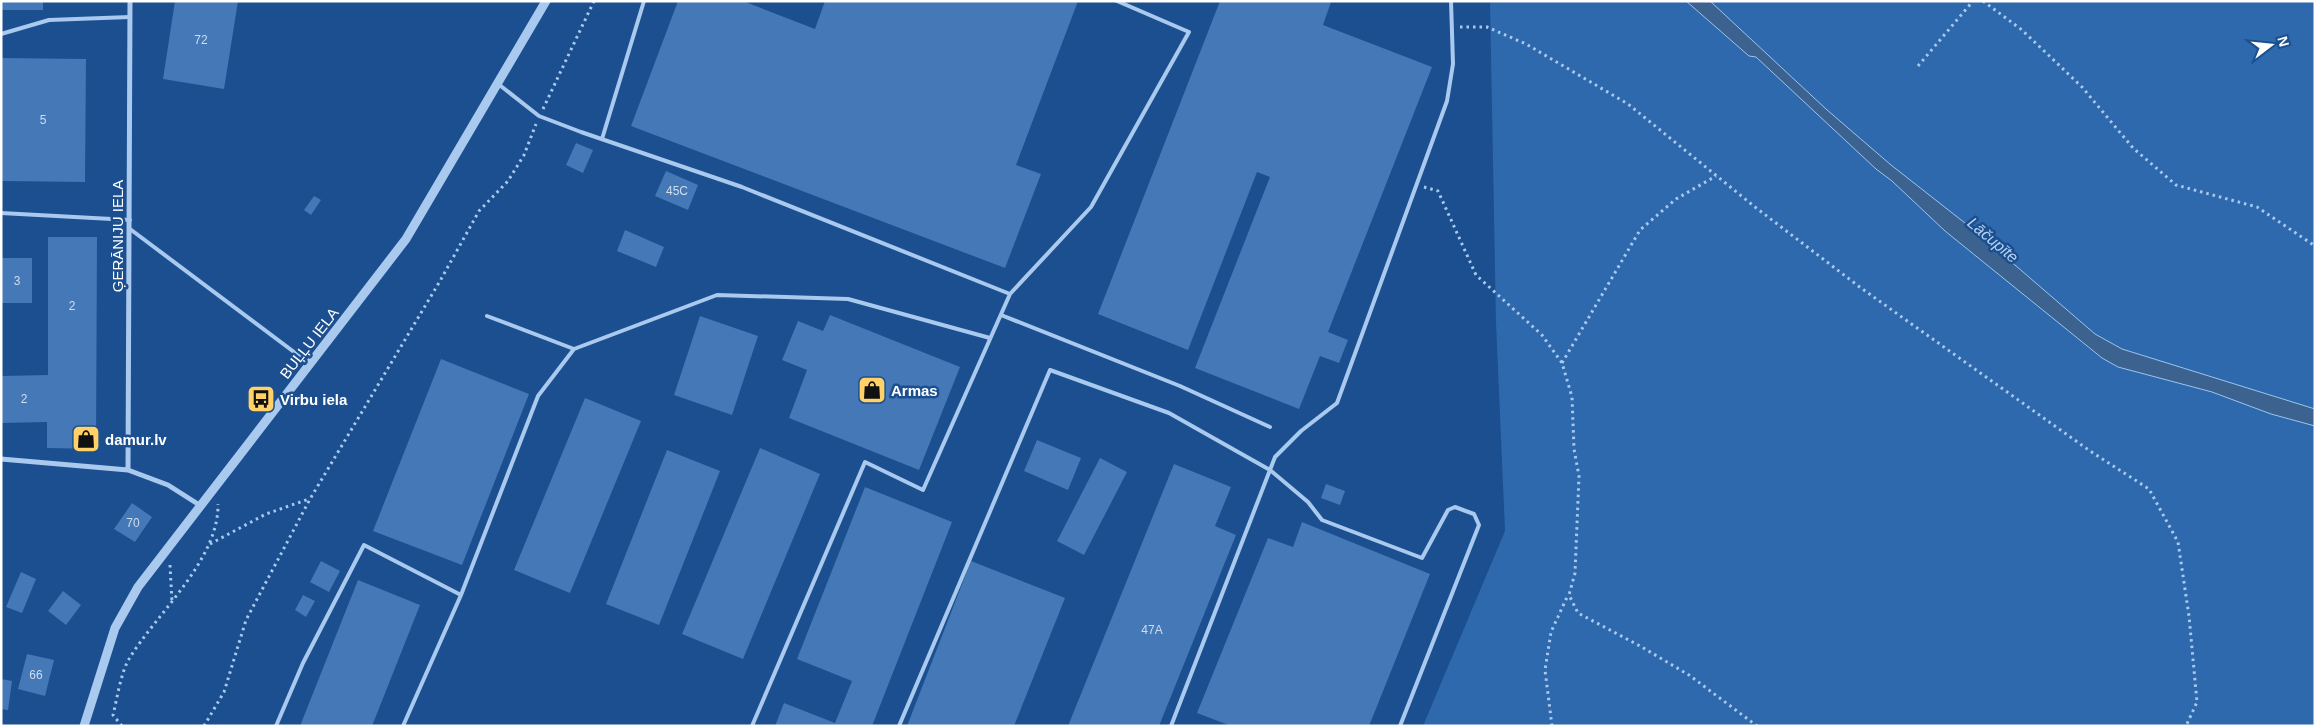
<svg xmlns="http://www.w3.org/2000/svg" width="2316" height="727" viewBox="0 0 2316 727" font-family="Helvetica,sans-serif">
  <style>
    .green { fill: #2e69ad }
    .water { fill: #3c6290; stroke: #9cc4f0 }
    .building { fill: #4478b7 }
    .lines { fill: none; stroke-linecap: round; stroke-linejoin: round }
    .path { stroke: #a9c9ee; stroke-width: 3; stroke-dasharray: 2.5 4; stroke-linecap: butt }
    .service { stroke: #a9c9ee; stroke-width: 4 }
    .minor { stroke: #a9c9ee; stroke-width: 5 }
    .tertiary { stroke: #a9c9ee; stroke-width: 9 }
    .labels { text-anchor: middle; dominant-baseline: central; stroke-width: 5; stroke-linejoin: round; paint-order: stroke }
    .number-label { font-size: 12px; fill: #d0dded }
    .street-label { font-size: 15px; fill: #fff; stroke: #1b4f8f }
    .poi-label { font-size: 15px; font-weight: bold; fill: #fff; stroke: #1b4f8f; text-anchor: start }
    .water-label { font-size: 16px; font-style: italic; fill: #b5d3f5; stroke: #1b4f8f }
  </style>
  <rect width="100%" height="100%" fill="#1b4f8f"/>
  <path class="green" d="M1490,1H2315V726H1423L1505,531L1496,322Z"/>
  <path class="water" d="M1686,1H1710L1826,109L1891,165L1979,234L2095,334L2122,349L2315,409V426L2271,414L2212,392L2118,367L2102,358L1945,231L1892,181L1876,169L1756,57L1749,56Z"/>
  <path class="building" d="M1,1H43V10H1Z
    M175,1H238L224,89L163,79Z
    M678,1H743L815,29L825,1H1078L1016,165L1041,174L1005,268L631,126Z
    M1220,1H1328L1331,2L1323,25L1432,67L1328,332L1348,340L1339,363L1320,356L1299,409L1195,368L1270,177L1257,172L1188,350L1098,314Z
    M1,58L86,59L85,182L1,181Z
    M576,143L593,150L583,173L566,165Z
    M666,171L698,185L688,210L655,196Z
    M314,196L321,200L311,215L304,210Z
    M625,230L664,247L656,267L617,251Z
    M48,237H97L96,449L47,448V422L1,423V376L48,375Z
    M1,258H32V303H1Z
    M830,315L960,367L919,470L789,418L807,370L782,360L798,321L823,331Z
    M700,316L758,336L732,415L674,395Z
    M441,359L529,394L462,565L373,531Z
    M585,398L641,421L570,593L514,570Z
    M1037,440L1081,458L1068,490L1024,471Z
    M760,448L820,474L743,659L682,634Z
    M667,450L720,471L659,625L606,604Z
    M1100,458L1127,472L1084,555L1057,541Z
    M1174,464L1231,487L1215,526L1236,535L1159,726H1068Z
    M1326,484L1345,491L1340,505L1321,498Z
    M865,487L952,522L872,726H775L784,703L835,723L852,681L797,659Z
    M132,503L152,517L135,542L114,529Z
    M1302,522L1430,574L1369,726H1231L1197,713L1268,538L1293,547Z
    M321,561L340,571L329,592L310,582Z
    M971,561L1065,598L1014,726H907Z
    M21,572L36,579L22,613L6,607Z
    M358,580L420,605L372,726H300Z
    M63,591L81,605L66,625L48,611Z
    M303,595L315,601L306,617L295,610Z
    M27,654L54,660L45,696L18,689Z
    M1,679L12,681L8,710L1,709Z"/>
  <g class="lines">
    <path class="path" d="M1983,1L2022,30L2082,87L2133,148L2176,185L2257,207L2315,246
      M1460,27H1487L1526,44L1628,104L1755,207L1861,288L2090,451L2149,489L2178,542L2189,616L2197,702L2186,726
      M1918,66L1973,1
      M543,109L594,1
      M1424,187L1438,191L1476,275L1542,335L1562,363L1572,397L1574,449L1579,476L1575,573L1569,595L1578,613L1640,646L1689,675L1757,726
      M1562,363L1640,230L1676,199L1716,176
      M210,544L266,514L309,499
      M170,565L172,602
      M122,726L113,715C117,699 121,672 129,659C156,614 219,560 218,504
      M204,726L224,692L246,620L310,499L440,281L479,211L508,181L524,155L536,124
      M1552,726L1545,670L1551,632L1568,595"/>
    <path class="service" d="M1,34L49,20L130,17
      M497,83L539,116L581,132L742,187L1010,294L923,490L865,462L752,726
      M602,139L644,1
      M1,213L130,220
      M130,229L310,364
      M1010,294L1091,207L1189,32L1117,1
      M1001,315L1180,386L1270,427
      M487,316L574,349
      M276,726L303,663L364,545L461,595
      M403,726L461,595L538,396L574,349L717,295L848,299L990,338
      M899,726L1050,370L1169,413L1270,470L1308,502L1322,520L1422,558L1448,510L1455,507L1474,514L1479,525L1400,726
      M1171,726L1275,457L1301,431L1337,403L1447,101L1453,64L1451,1"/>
    <path class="minor" d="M1,459L128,470L168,485L201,506
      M128,470L130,1"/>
    <path class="tertiary" d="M84,726L115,628L138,587L406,239L546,1"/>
  </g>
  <defs>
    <symbol id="shop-square" viewBox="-11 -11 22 22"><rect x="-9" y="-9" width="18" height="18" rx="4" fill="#ffd166" stroke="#1b4f8f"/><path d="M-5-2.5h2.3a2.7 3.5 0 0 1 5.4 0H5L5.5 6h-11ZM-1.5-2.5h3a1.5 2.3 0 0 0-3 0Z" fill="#111"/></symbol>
    <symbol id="bus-square" viewBox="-11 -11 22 22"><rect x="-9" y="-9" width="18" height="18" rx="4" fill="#ffd166" stroke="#1b4f8f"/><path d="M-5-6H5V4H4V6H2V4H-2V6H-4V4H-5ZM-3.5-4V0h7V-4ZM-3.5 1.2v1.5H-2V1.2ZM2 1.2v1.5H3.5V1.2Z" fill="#111"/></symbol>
  </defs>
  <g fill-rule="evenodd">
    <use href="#shop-square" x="856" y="374" width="32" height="32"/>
    <use href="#bus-square" x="245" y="383" width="32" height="32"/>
    <use href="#shop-square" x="70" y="423" width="32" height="32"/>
  </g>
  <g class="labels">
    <g class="number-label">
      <text x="201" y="40">72</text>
      <text x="43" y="120">5</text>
      <text x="677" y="191">45C</text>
      <text x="17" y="281">3</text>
      <text x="72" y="306">2</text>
      <text x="24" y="399">2</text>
      <text x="133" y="523">70</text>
      <text x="1152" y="630">47A</text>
      <text x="36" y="675">66</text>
    </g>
    <g class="street-label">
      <text transform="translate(117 236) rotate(-90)">ĢERĀNIJU IELA</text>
      <text transform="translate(309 343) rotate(-52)">BUĻĻU IELA</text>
    </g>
    <g class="poi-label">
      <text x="891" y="390">Armas</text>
      <text x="280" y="399">Virbu iela</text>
      <text x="105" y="439">damur.lv</text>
    </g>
    <g class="water-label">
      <text transform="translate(1993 240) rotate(40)">Lāčupīte</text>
    </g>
  </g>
  <rect width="2316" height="727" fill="none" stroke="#ffffff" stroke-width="5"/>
  <g transform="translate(2271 45) rotate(74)" stroke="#1b4f8f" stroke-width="4" paint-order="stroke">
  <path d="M0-4L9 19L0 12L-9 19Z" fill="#ffffff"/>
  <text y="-8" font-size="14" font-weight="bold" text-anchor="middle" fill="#ffffff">N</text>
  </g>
</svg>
